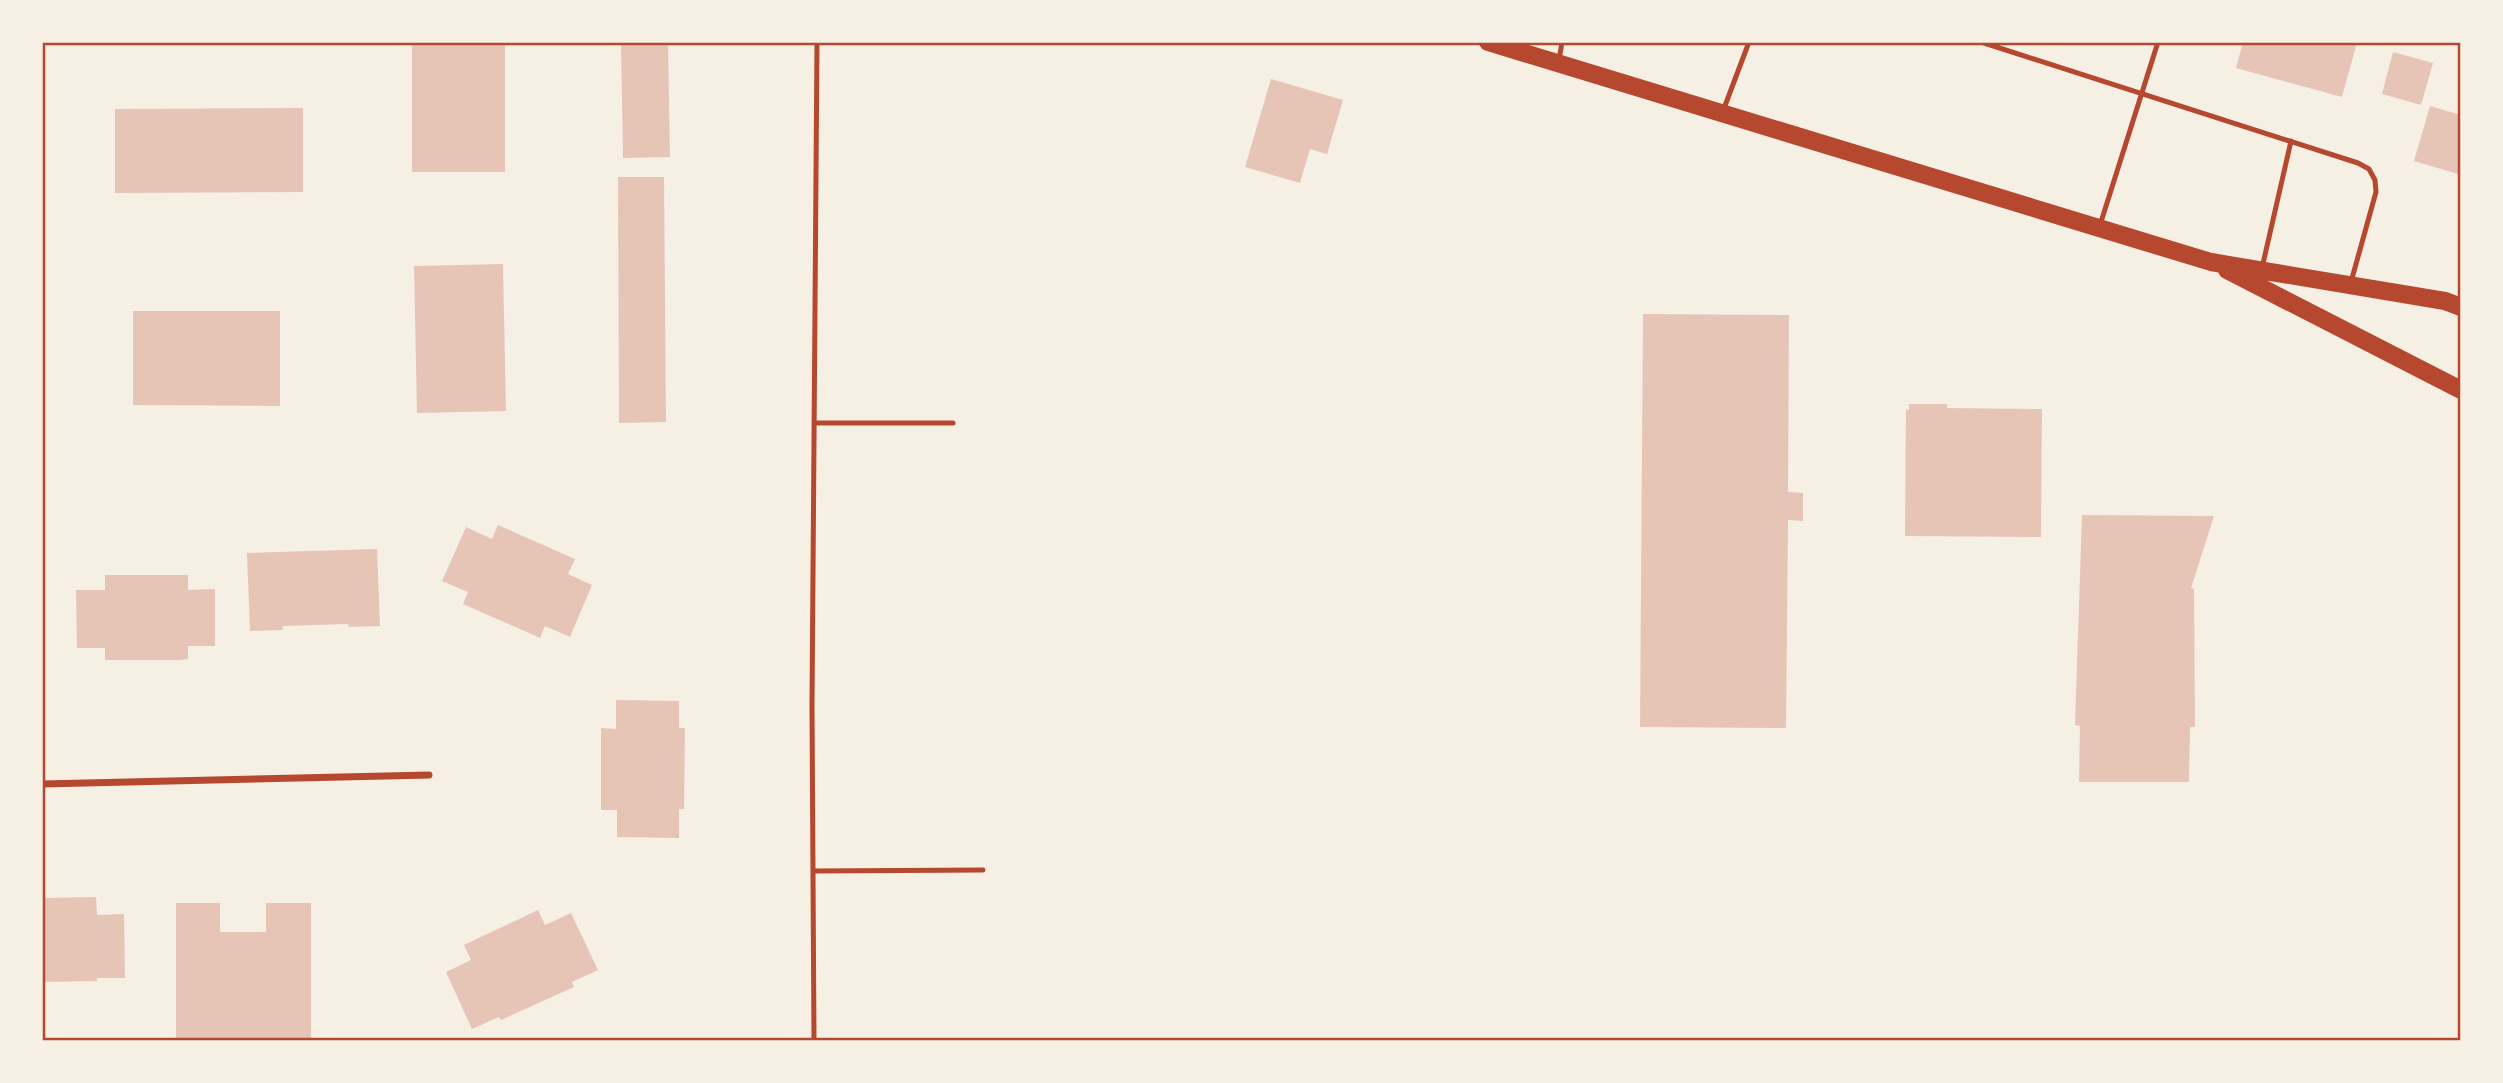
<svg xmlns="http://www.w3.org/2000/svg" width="2503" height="1083" viewBox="0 0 2503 1083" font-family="Overpass,sans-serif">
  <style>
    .building { fill: #e6c5b7 }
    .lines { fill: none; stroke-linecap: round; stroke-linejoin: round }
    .service { stroke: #b5482f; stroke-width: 5 }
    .minor { stroke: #b5482f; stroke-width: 7 }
    .primary { stroke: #b5482f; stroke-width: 18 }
    .neatline { fill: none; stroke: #b5482f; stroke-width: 2.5 }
  </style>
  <rect width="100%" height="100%" fill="#f6efe4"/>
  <path class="building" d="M412,42H505V172H412Z
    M621,42H668L670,157L623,158Z
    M2243,42H2357L2342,97L2236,68Z
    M2393,52L2433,63L2421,105L2382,94Z
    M1271,79L1343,100L1327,154L1310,149L1300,183L1245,167Z
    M2430,106L2461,115V175L2414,161Z
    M303,108V192L115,193V109Z
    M618,177H664L666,422L619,423Z
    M503,264L506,411L417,413L414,266Z
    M133,311H280V406L133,405Z
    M1643,314L1789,315L1788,492L1803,493V521L1788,520L1786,728L1640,727Z
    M1909,404H1947V408L2042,409L2041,537L1905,536L1906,409L1909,410Z
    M2082,515L2214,516L2191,588L2194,589L2195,727H2190L2189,782H2079L2080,726L2075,725Z
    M498,525L575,559L568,574L592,585L570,637L545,626L540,638L463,604L468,592L442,581L466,527L492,539Z
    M377,549L380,626L349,627L348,624L283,626L282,630L250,631L247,553Z
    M105,575H188V590L215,589V646H188V659L180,660H105V648H77L76,590H105Z
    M616,700L679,701V728H685L684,809H679V838L617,837V810H601V728L616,729Z
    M96,897L97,915L124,914L125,978H97V981L42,982V898Z
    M176,903H220V932H266V903H311V1039H176Z
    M538,910L545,925L571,913L598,970L572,982L574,987L501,1020L499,1017L472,1029L446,972L471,960L464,945Z"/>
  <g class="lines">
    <path class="service" d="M1981,42L2358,163L2369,169L2375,180L2376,192L2351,282
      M1559,60L1562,42
      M1723,111L1749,42
      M2100,225L2158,42
      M2262,268L2291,141
      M814,423H953
      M813,871L983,870
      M814,1041L812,706L817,42"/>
    <path class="minor" d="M42,784L429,775"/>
    <path class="primary" d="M1488,42L2211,262L2445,301L2461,307
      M2227,270L2461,390"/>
  </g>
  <rect width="2503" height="1083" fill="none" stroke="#f6efe4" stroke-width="88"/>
  <rect x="44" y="44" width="2415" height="995" class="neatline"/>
</svg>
